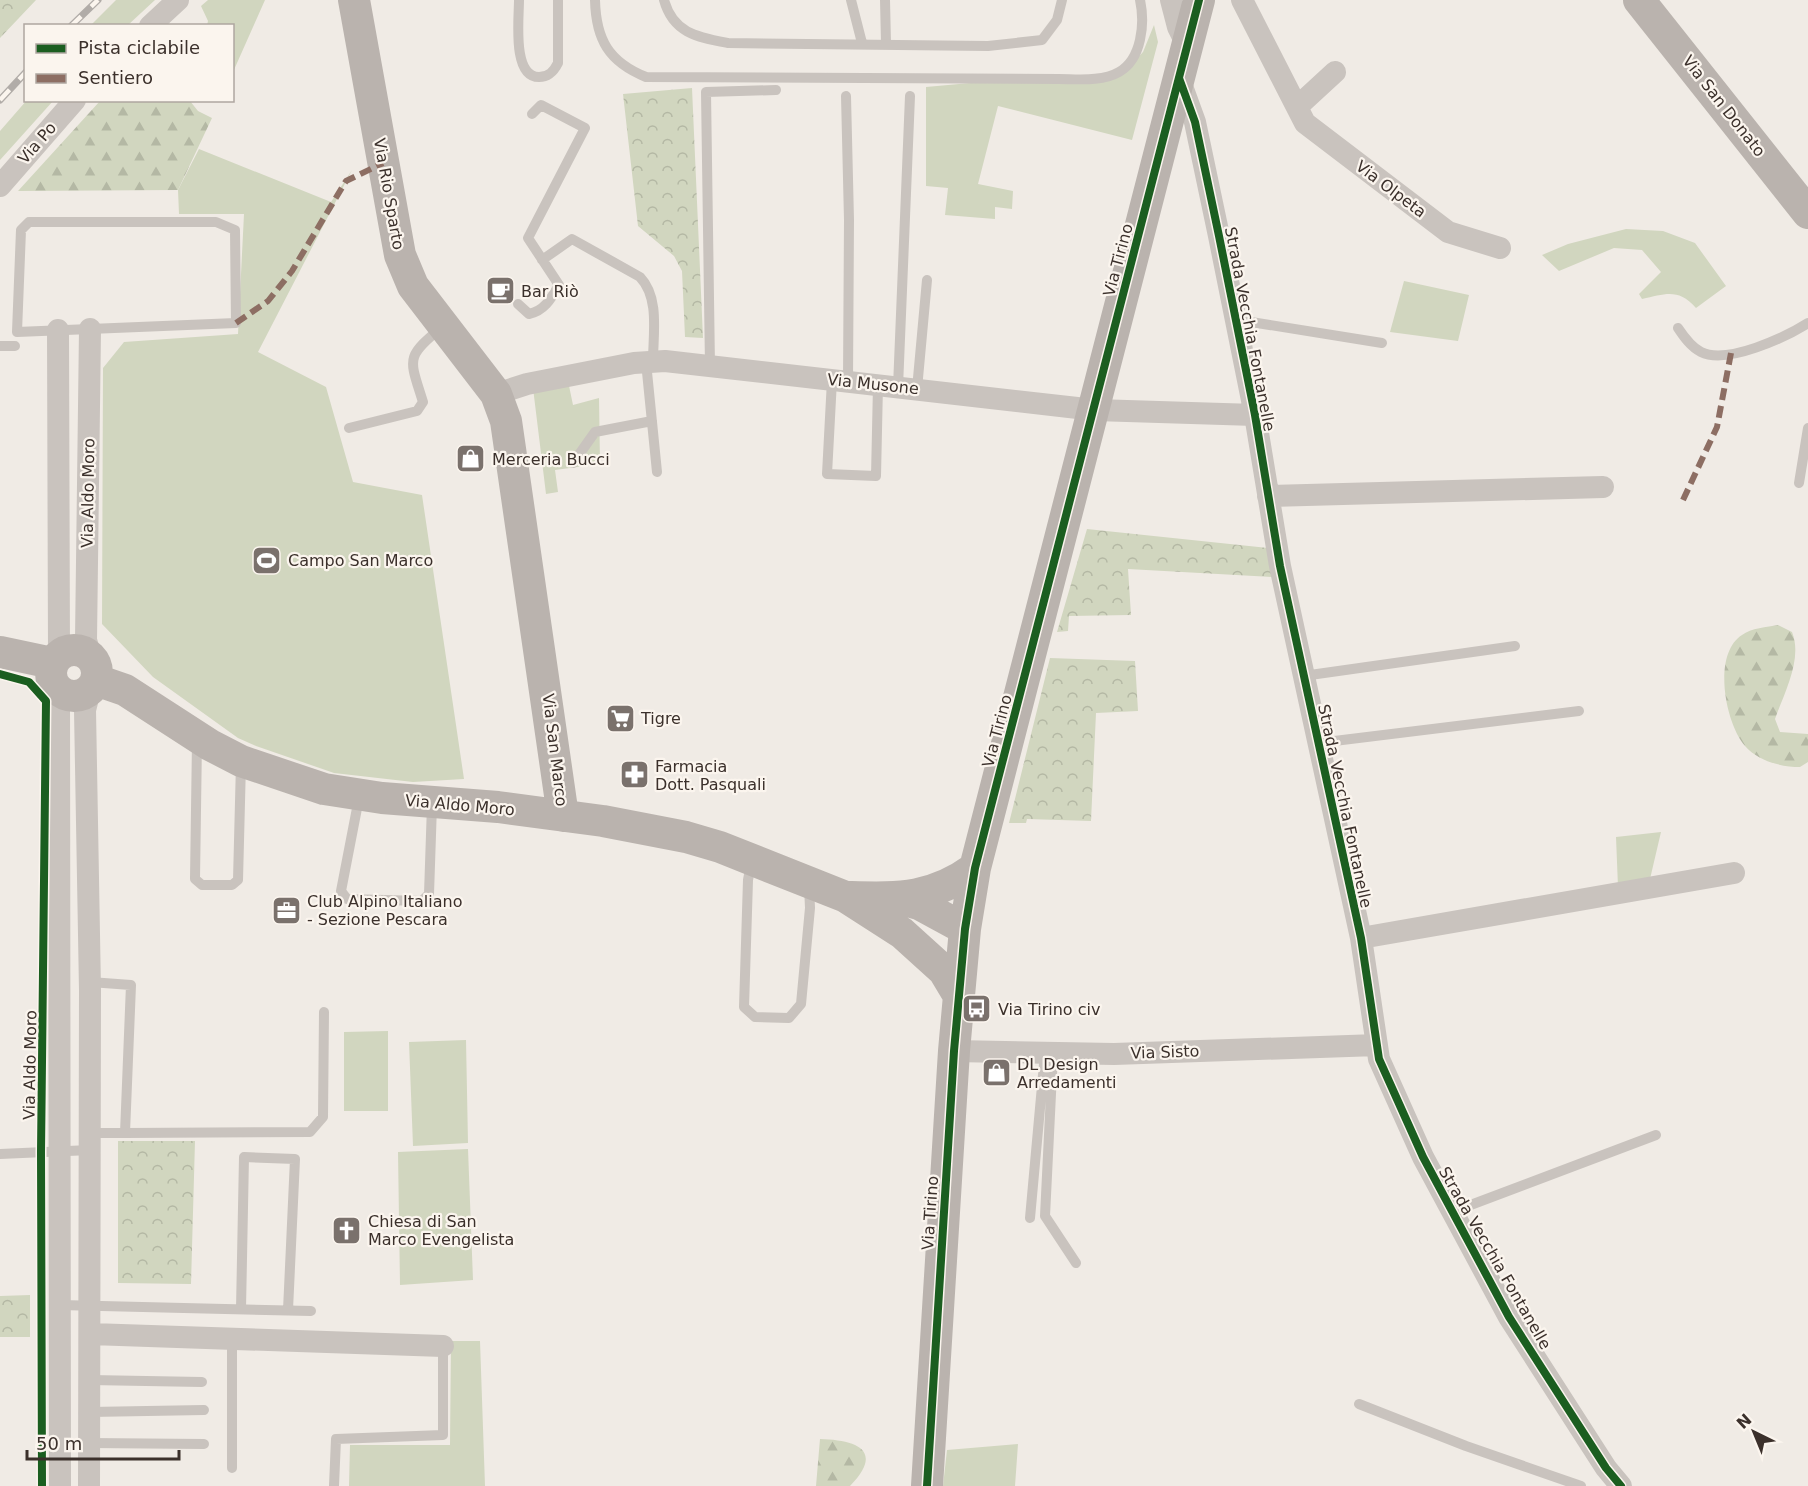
<svg xmlns="http://www.w3.org/2000/svg" width="1808" height="1486" viewBox="0 0 1808 1486" font-family="'DejaVu Sans',sans-serif">
  <style>
    .green { fill: #d1d6bf }
    .forest { fill: url(#forest-firs) }
    .park { fill: url(#park-crowns) }
    .lines { fill: none; stroke-linecap: round; stroke-linejoin: round }
    .lane { stroke: #c9c3be; stroke-width: 10 }
    .street { stroke: #c9c3be; stroke-width: 22 }
    .secondary { stroke: #bab3ae; stroke-width: 32 }
    .rail-casing { stroke: #b1aca8; stroke-width: 7 }
    .rail { stroke: #fbf5ee; stroke-width: 4.5; stroke-dasharray: 14; stroke-linecap: butt }
    .quiet { stroke: #8d6e63; stroke-width: 6; stroke-dasharray: 12 6; stroke-linecap: butt }
    .cycleway-casing { stroke: #fbf5ee; stroke-width: 11 }
    .cycleway { stroke: #1b5e20; stroke-width: 8 }
    .labels { text-anchor: middle; dominant-baseline: central; stroke-width: 4.5; stroke-linejoin: round; paint-order: stroke }
    .street-label { font-size: 16px; fill: #3b302b; stroke: #fbf5ee }
    .poi-label { font-size: 16px; fill: #3b302b; stroke: #fbf5ee; text-anchor: start }
  </style>
  <defs>
    <pattern id="forest-firs" width="22" height="20" patternUnits="userSpaceOnUse" patternTransform="scale(1.5)"><rect width="22" height="20" fill="#d1d6bf"/><path d="M5 1l3.5 6h-7zM16 11l3.5 6h-7z" fill="#b4b8a4"/></pattern>
    <pattern id="park-crowns" width="20" height="18" patternUnits="userSpaceOnUse" patternTransform="scale(1.5)"><rect width="20" height="18" fill="#d1d6bf"/><path d="M2 6a3 3 0 1 1 6 0M12 15a3 3 0 1 1 6 0" fill="none" stroke="#b4b8a4"/></pattern>
  </defs>
  <rect width="100%" height="100%" fill="#f0ebe5"/>
  <path class="green" d="M116,0H155L128,25H91Z
    M208,0H265L233,72L232,26L207,25L208,21L201,6Z
    M1154,25L1158,42L1132,140L998,106L978,184L1013,191L1012,209L995,207V219L945,215L948,188L926,186V87L992,81H1058L1125,71L1143,52Z
    M27,100L53,101L0,160V131Z
    M199,149L331,202L352,170L258,352L326,387L353,482L422,495L464,779L413,782L334,773L256,746L238,738L153,677L102,624L103,368L124,342L238,334L244,214H179L178,190Z
    M1626,229L1663,231L1695,243L1726,286L1696,308C1678,288 1666,294 1642,299L1639,294L1661,272L1642,250L1614,248L1559,271L1542,255L1568,244Z
    M1404,281L1469,295L1458,341L1390,332Z
    M568,381L573,405L599,398L600,464L555,470L558,492L546,494L533,388Z
    M1661,832L1650,879L1618,887L1616,837Z
    M388,1031V1111H344V1032Z
    M466,1040L468,1143L413,1146L409,1042Z
    M468,1149L473,1280L400,1285L398,1152Z
    M451,1341H480L485,1486H349L350,1445H450Z
    M1018,1444L1015,1486H943L947,1450Z"/>
  <path class="forest" d="M100,101H190L198,111L212,118L178,190L18,191Z
    M1778,625L1792,632C1803,659 1784,693 1775,719L1780,732L1808,734V762L1800,767C1781,767 1758,761 1745,746C1725,723 1712,654 1742,635C1751,628 1767,627 1778,625Z
    M820,1439C856,1440 885,1450 850,1486H816Z"/>
  <path class="park" d="M0,0H36L0,38Z
    M692,88L703,338L685,337L682,271L674,256L638,226L623,94Z
    M1087,529L1268,548L1274,577L1128,569L1131,615L1069,616L1068,631L1057,632Z
    M1050,658L1135,661L1138,711L1096,713L1091,821L1027,819L1026,823H1009Z
    M118,1141H195L191,1284L118,1283Z
    M30,1295V1337H0V1296Z"/>
  <g class="lines">
    <path class="lane" d="M519,0C519,19 512,77 539,77C549,77 554,71 558,63V0
      M595,0C596,40 609,62 646,77L1059,79C1077,79 1102,82 1119,72C1142,59 1145,23 1140,0
      M664,0C673,33 697,37 728,43L988,46L1042,40L1057,20L1062,0
      M851,0L862,43
      M885,0L886,43
      M846,96L849,220L848,381
      M29,222H216L235,230L236,323L17,332L21,230Z
      M542,260L572,239L640,277C660,298 653,334 653,362
      M518,304L529,314C545,311 552,297 559,285L528,238L585,128L541,105L532,114
      M1236,323L1251,322L1382,343
      M1678,328C1684,337 1691,347 1701,352C1727,365 1786,337 1808,323
      M0,346H15
      M646,362L657,472
      M710,366L706,92L776,90
      M832,380L827,474L876,476L878,385
      M898,387L910,96
      M917,389L927,280
      M349,428L417,411L423,402C409,357 405,358 443,326
      M573,463L595,432L652,421
      M1799,483L1808,428
      M1303,676L1515,646
      M197,741L195,879L202,885H232L238,880L241,763
      M1318,743L1579,711
      M359,798L341,891L347,899L422,901L429,894L432,805
      M751,864L748,880L744,1007L755,1017L789,1018L801,1004L810,908L809,886
      M1053,1053L1045,1216L1076,1263
      M90,1133H125L131,985L90,982
      M125,1133L310,1132L323,1117L324,1012
      M0,1154L90,1150
      M1452,1212L1656,1135
      M1030,1218L1045,1053
      M60,1305L311,1311
      M241,1309L244,1157L295,1159L288,1310
      M232,1339V1468
      M90,1380L202,1382
      M1359,1404L1466,1446L1581,1486
      M90,1412L204,1410
      M89,1443L204,1444
      M334,1486L336,1439L443,1435V1346"/>
    <path class="street" d="M1171,0L1178,27L1187,45
      M1242,0L1305,123L1448,232L1500,248
      M150,26L178,0
      M1179,78L1195,122L1219,236L1255,415L1280,566L1361,938L1379,1059L1423,1157L1509,1317L1606,1468L1621,1486
      M1297,107L1335,72
      M0,186L75,100
      M90,329L86,640L91,657
      M58,330L59,654
      M496,394L527,384L634,363L665,361L1095,410L1255,415
      M1268,496L1603,487
      M59,691L60,1486
      M1361,938L1734,873
      M954,1051L1114,1054L1377,1045
      M91,1334L443,1346
      M89,1486L90,990L85,710L90,690"/>
    <path class="secondary" d="M354,0L400,255L413,286L496,394L506,421L563,816
      M1639,0L1808,213
      M51 673a23 23 0 1 1 46 0a23 23 0 1 1-46 0Z
      M0,652L52,663
      M96,680L125,690L210,745L241,761L324,789L382,798L498,807L603,821L686,837L720,847L846,897L902,933L944,971L959,996
      M846,897C898,898 931,900 975,868
      M898,898L919,904L965,929
      M927,1486L954,1051L965,929L975,868L1199,0"/>
    <defs>
      <path id="rail" d="M71,26L98,0
        M0,100L26,72"/>
    </defs>
    <use href="#rail" class="rail-casing"/>
    <use href="#rail" class="rail"/>
    <path class="quiet" d="M236,323L268,301L292,271L346,181L383,163
      M1683,500L1717,427L1731,353"/>
    <defs>
      <path id="cycleway" d="M1179,78L1195,122L1219,236L1255,415L1280,566L1361,938L1379,1059L1423,1157L1509,1317L1606,1468L1621,1486
        M0,674L29,682L46,701L41,1152L42,1486
        M927,1486L954,1051L965,929L975,868L1199,0"/>
    </defs>
    <use href="#cycleway" class="cycleway-casing"/>
    <use href="#cycleway" class="cycleway"/>
  </g>
  <defs>
    <symbol id="cafe-square" viewBox="-11 -11 22 22"><rect x="-9" y="-9" width="18" height="18" rx="4" fill="#7a716c" stroke="#fbf5ee"/><path d="M-5.5-4.5H6V0H3Q3 3.5 0 3.5H-2.5Q-5.5 3.5-5.5 0ZM3-3.2v2h1.7v-2ZM-6 4.5H4V6H-6Z" fill="#fff"/></symbol>
    <symbol id="shop-square" viewBox="-11 -11 22 22"><rect x="-9" y="-9" width="18" height="18" rx="4" fill="#7a716c" stroke="#fbf5ee"/><path d="M-5-2.5h2.3a2.7 3.5 0 0 1 5.4 0H5L5.5 6h-11ZM-1.5-2.5h3a1.5 2.3 0 0 0-3 0Z" fill="#fff"/></symbol>
    <symbol id="stadium-square" viewBox="-11 -11 22 22"><rect x="-9" y="-9" width="18" height="18" rx="4" fill="#7a716c" stroke="#fbf5ee"/><path d="M0-5a6.5 5 0 1 0 0 10a6.5 5 0 1 0 0-10ZM-3.5-1.8h7v3.6h-7Z" fill="#fff"/></symbol>
    <symbol id="supermarket-square" viewBox="-11 -11 22 22"><rect x="-9" y="-9" width="18" height="18" rx="4" fill="#7a716c" stroke="#fbf5ee"/><path d="M-6-5.5h2.5l.6 2H6L4.5 2H-2.5L-4.4-4H-6ZM-1.5 3.2a1.3 1.3 0 1 0 .1 0ZM3 3.2a1.3 1.3 0 1 0 .1 0Z" fill="#fff"/></symbol>
    <symbol id="pharmacy-square" viewBox="-11 -11 22 22"><rect x="-9" y="-9" width="18" height="18" rx="4" fill="#7a716c" stroke="#fbf5ee"/><path d="M-2-6h4v4h4v4h-4v4h-4v-4h-4v-4h4Z" fill="#fff"/></symbol>
    <symbol id="office-square" viewBox="-11 -11 22 22"><rect x="-9" y="-9" width="18" height="18" rx="4" fill="#7a716c" stroke="#fbf5ee"/><path d="M-6-3h4V-5.5h4V-3h4V5H-6ZM-1-4.5V-3h2v-1.5ZM-6 0V1H6V0Z" fill="#fff"/></symbol>
    <symbol id="bus-square" viewBox="-11 -11 22 22"><rect x="-9" y="-9" width="18" height="18" rx="4" fill="#7a716c" stroke="#fbf5ee"/><path d="M-5-6H5V4H4V6H2V4H-2V6H-4V4H-5ZM-3.5-4V0h7V-4ZM-3.5 1.2v1.5H-2V1.2ZM2 1.2v1.5H3.5V1.2Z" fill="#fff"/></symbol>
    <symbol id="church-square" viewBox="-11 -11 22 22"><rect x="-9" y="-9" width="18" height="18" rx="4" fill="#7a716c" stroke="#fbf5ee"/><path d="M-1.2-6h2.4v3.5h3.3v2.4h-3.3V6h-2.4V-.1h-3.3v-2.4h3.3Z" fill="#fff"/></symbol>
  </defs>
  <g fill-rule="evenodd">
    <use href="#cafe-square" x="484" y="274" width="33" height="33"/>
    <use href="#shop-square" x="454" y="442" width="33" height="33"/>
    <use href="#stadium-square" x="250" y="544" width="33" height="33"/>
    <use href="#supermarket-square" x="604" y="702" width="33" height="33"/>
    <use href="#pharmacy-square" x="618" y="758" width="33" height="33"/>
    <use href="#office-square" x="270" y="894" width="33" height="33"/>
    <use href="#bus-square" x="960" y="992" width="33" height="33"/>
    <use href="#shop-square" x="980" y="1056" width="33" height="33"/>
    <use href="#church-square" x="330" y="1214" width="33" height="33"/>
  </g>
  <g class="labels">
    <g class="street-label">
      <text transform="translate(1724 106) rotate(52)">Via San Donato</text>
      <text transform="translate(37 143) rotate(-49)">Via Po</text>
      <text transform="translate(1391 189) rotate(37)">Via Olpeta</text>
      <text transform="translate(389 194) rotate(80)">Via Rio Sparto</text>
      <text transform="translate(1118 260) rotate(-75)">Via Tirino</text>
      <text transform="translate(1250 329) rotate(79)">Strada Vecchia Fontanelle</text>
      <text transform="translate(873 384) rotate(6)">Via Musone</text>
      <text transform="translate(88 493) rotate(-89)">Via Aldo Moro</text>
      <text transform="translate(997 731) rotate(-75)">Via Tirino</text>
      <text transform="translate(555 750) rotate(83)">Via San Marco</text>
      <text transform="translate(460 805) rotate(5)">Via Aldo Moro</text>
      <text transform="translate(1345 806) rotate(78)">Strada Vecchia Fontanelle</text>
      <text transform="translate(1165 1052) rotate(-2)">Via Sisto</text>
      <text transform="translate(30 1065) rotate(-89)">Via Aldo Moro</text>
      <text transform="translate(930 1213) rotate(-86)">Via Tirino</text>
      <text transform="translate(1495 1258) rotate(60)">Strada Vecchia Fontanelle</text>
    </g>
    <g class="poi-label">
      <text x="521" y="291">Bar Riò</text>
      <text x="492" y="459">Merceria Bucci</text>
      <text x="288" y="560">Campo San Marco</text>
      <text x="641" y="718">Tigre</text>
      <text x="655" y="766">Farmacia<tspan x="655" dy="18">Dott. Pasquali</tspan></text>
      <text x="307" y="901">Club Alpino Italiano<tspan x="307" dy="18">- Sezione Pescara</tspan></text>
      <text x="998" y="1009">Via Tirino civ</text>
      <text x="1017" y="1064">DL Design<tspan x="1017" dy="18">Arredamenti</tspan></text>
      <text x="368" y="1221">Chiesa di San<tspan x="368" dy="18">Marco Evengelista</tspan></text>
    </g>
  </g>
  <rect x="24" y="24" width="210" height="78" fill="#fbf5ee" stroke="#aea6a0" stroke-width="1.5"/>
  <rect x="36" y="44" width="30" height="9" fill="#1b5e20" stroke="#aea6a0" stroke-width="1.5"/>
  <text x="78" y="54" font-size="18" fill="#3b302b">Pista ciclabile</text>
  <rect x="36" y="74" width="30" height="9" fill="#8d6e63" stroke="#aea6a0" stroke-width="1.5"/>
  <text x="78" y="84" font-size="18" fill="#3b302b">Sentiero</text>
  <g transform="translate(1754 1432) rotate(317)" stroke="#fbf5ee" stroke-width="4.5" paint-order="stroke">
  <path d="M0-4.5L10 22L0 15L-10 22Z" fill="#3b302b"/>
  <text y="-9" font-size="16" font-weight="bold" text-anchor="middle" fill="#3b302b">N</text>
  </g>
  <path d="M27 1450v9h152v-9" fill="none" stroke="#3b302b" stroke-width="3"/>
  <text x="36" y="1450" font-size="18" fill="#3b302b" stroke="#fbf5ee" stroke-width="4.5" paint-order="stroke">50 m</text>
</svg>
